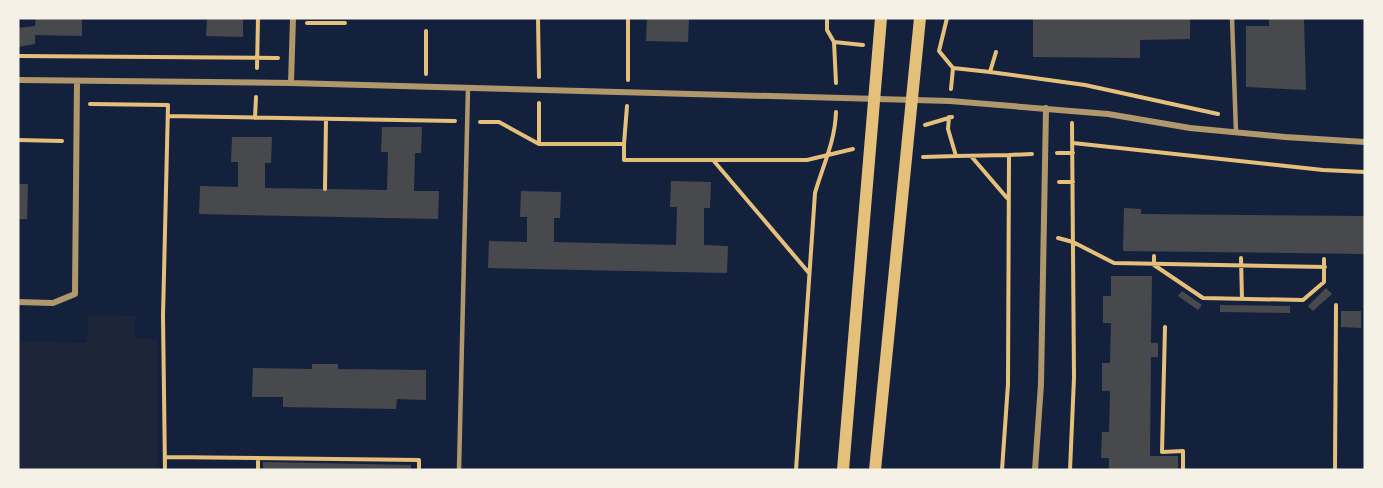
<svg xmlns="http://www.w3.org/2000/svg" width="1383" height="488" viewBox="0 0 1383 488" font-family="'Varela Round',sans-serif">
  <style>
    .green { fill: #1d2539 }
    .building { fill: #48494c }
    .lines { fill: none; stroke-linecap: round; stroke-linejoin: round }
    .path { stroke: #e5c07b; stroke-width: 4 }
    .service { stroke: #b1986c; stroke-width: 4.5 }
    .minor { stroke: #b1986c; stroke-width: 6 }
    .secondary { stroke: #e5c07b; stroke-width: 12 }
  </style>
  <rect width="100%" height="100%" fill="#14213d"/>
  <path class="green" d="M88,315L135,316V339H157V470H18V342L87,343Z"/>
  <path class="building" d="M36,18H82V36L35,35V44L18,47V28L35,26Z
    M207,18H243V37L206,36Z
    M647,18H689L688,42L646,41Z
    M1033,18H1190V39L1140,40V58L1033,57Z
    M1269,19H1304L1306,90L1246,87V26H1269Z
    M382,127H422L421,153H415L414,191H439L438,219L199,214L200,186L238,187V162H231L232,137H272L271,163H265V188L387,190L388,152H381Z
    M671,181L711,182L710,208H704V245L728,246L727,273L488,268L489,241L527,242V217H520L521,191L561,192L560,218H554V242L676,245L677,207H670Z
    M18,184H28L27,219H18Z
    M1124,208L1141,209V214L1365,216V254L1123,251Z
    M1111,276H1152L1151,343H1158V357H1151L1150,456H1178V470H1109V458H1101L1102,432H1109L1110,391H1102V363H1110L1111,323H1103V296H1111Z
    M1326,288L1332,294L1313,311L1308,306Z
    M1182,291L1202,305L1198,310L1178,296Z
    M1220,305L1290,306V313L1220,312Z
    M1341,311H1361V328L1341,327Z
    M312,364H338V369L426,370V400L397,399L396,409L283,407V397H252L253,368L312,369Z
    M263,462L411,465V470H263Z"/>
  <g class="lines">
    <path class="path" d="M538,18L539,77
      M827,18V30L834,42L836,83
      M947,18L939,51L953,68L990,72L996,52
      M307,23H345
      M426,31V74
      M834,42L863,45
      M18,56L278,58
      M257,68L258,18
      M990,72L1085,85L1218,114
      M628,80V18
      M951,89L953,68
      M539,103V144
      M90,104L168,105L163,316L165,470
      M168,116L455,121
      M949,117L948,129L956,156L1009,155L1008,384L1002,470
      M255,118L256,97
      M480,122H499L539,144H624V160H807L853,149
      M925,125L952,117
      M18,140L62,141
      M1073,143L1323,170L1365,172
      M624,144L627,106
      M1057,153H1073
      M1009,155L1032,154
      M971,156L1007,198
      M923,157L956,156
      M713,160L809,273
      M1059,182H1073
      M325,189L326,119
      M1058,238L1073,242L1114,263L1325,267
      M1154,256V265L1203,298L1303,300L1324,282V259
      M1241,258L1242,299
      M1165,327L1162,452L1183,451V470
      M165,457L419,460V470
      M258,458V470
      M796,470L815,193C823,165 835,142 836,112
      M1070,470L1074,378L1072,123
      M1335,470L1336,305"/>
    <path class="service" d="M1232,18L1236,132
      M459,470L468,88"/>
    <path class="minor" d="M18,80L291,83L950,101L1108,114L1190,128L1285,137L1365,142
      M291,83L293,18
      M18,302L53,303L75,294L77,81
      M1035,470L1041,384L1046,108"/>
    <path class="secondary" d="M843,470L881,18
      M875,470L920,18"/>
  </g>
  <rect width="1383" height="488" fill="none" stroke="#f6f1e7" stroke-width="39"/>
</svg>
